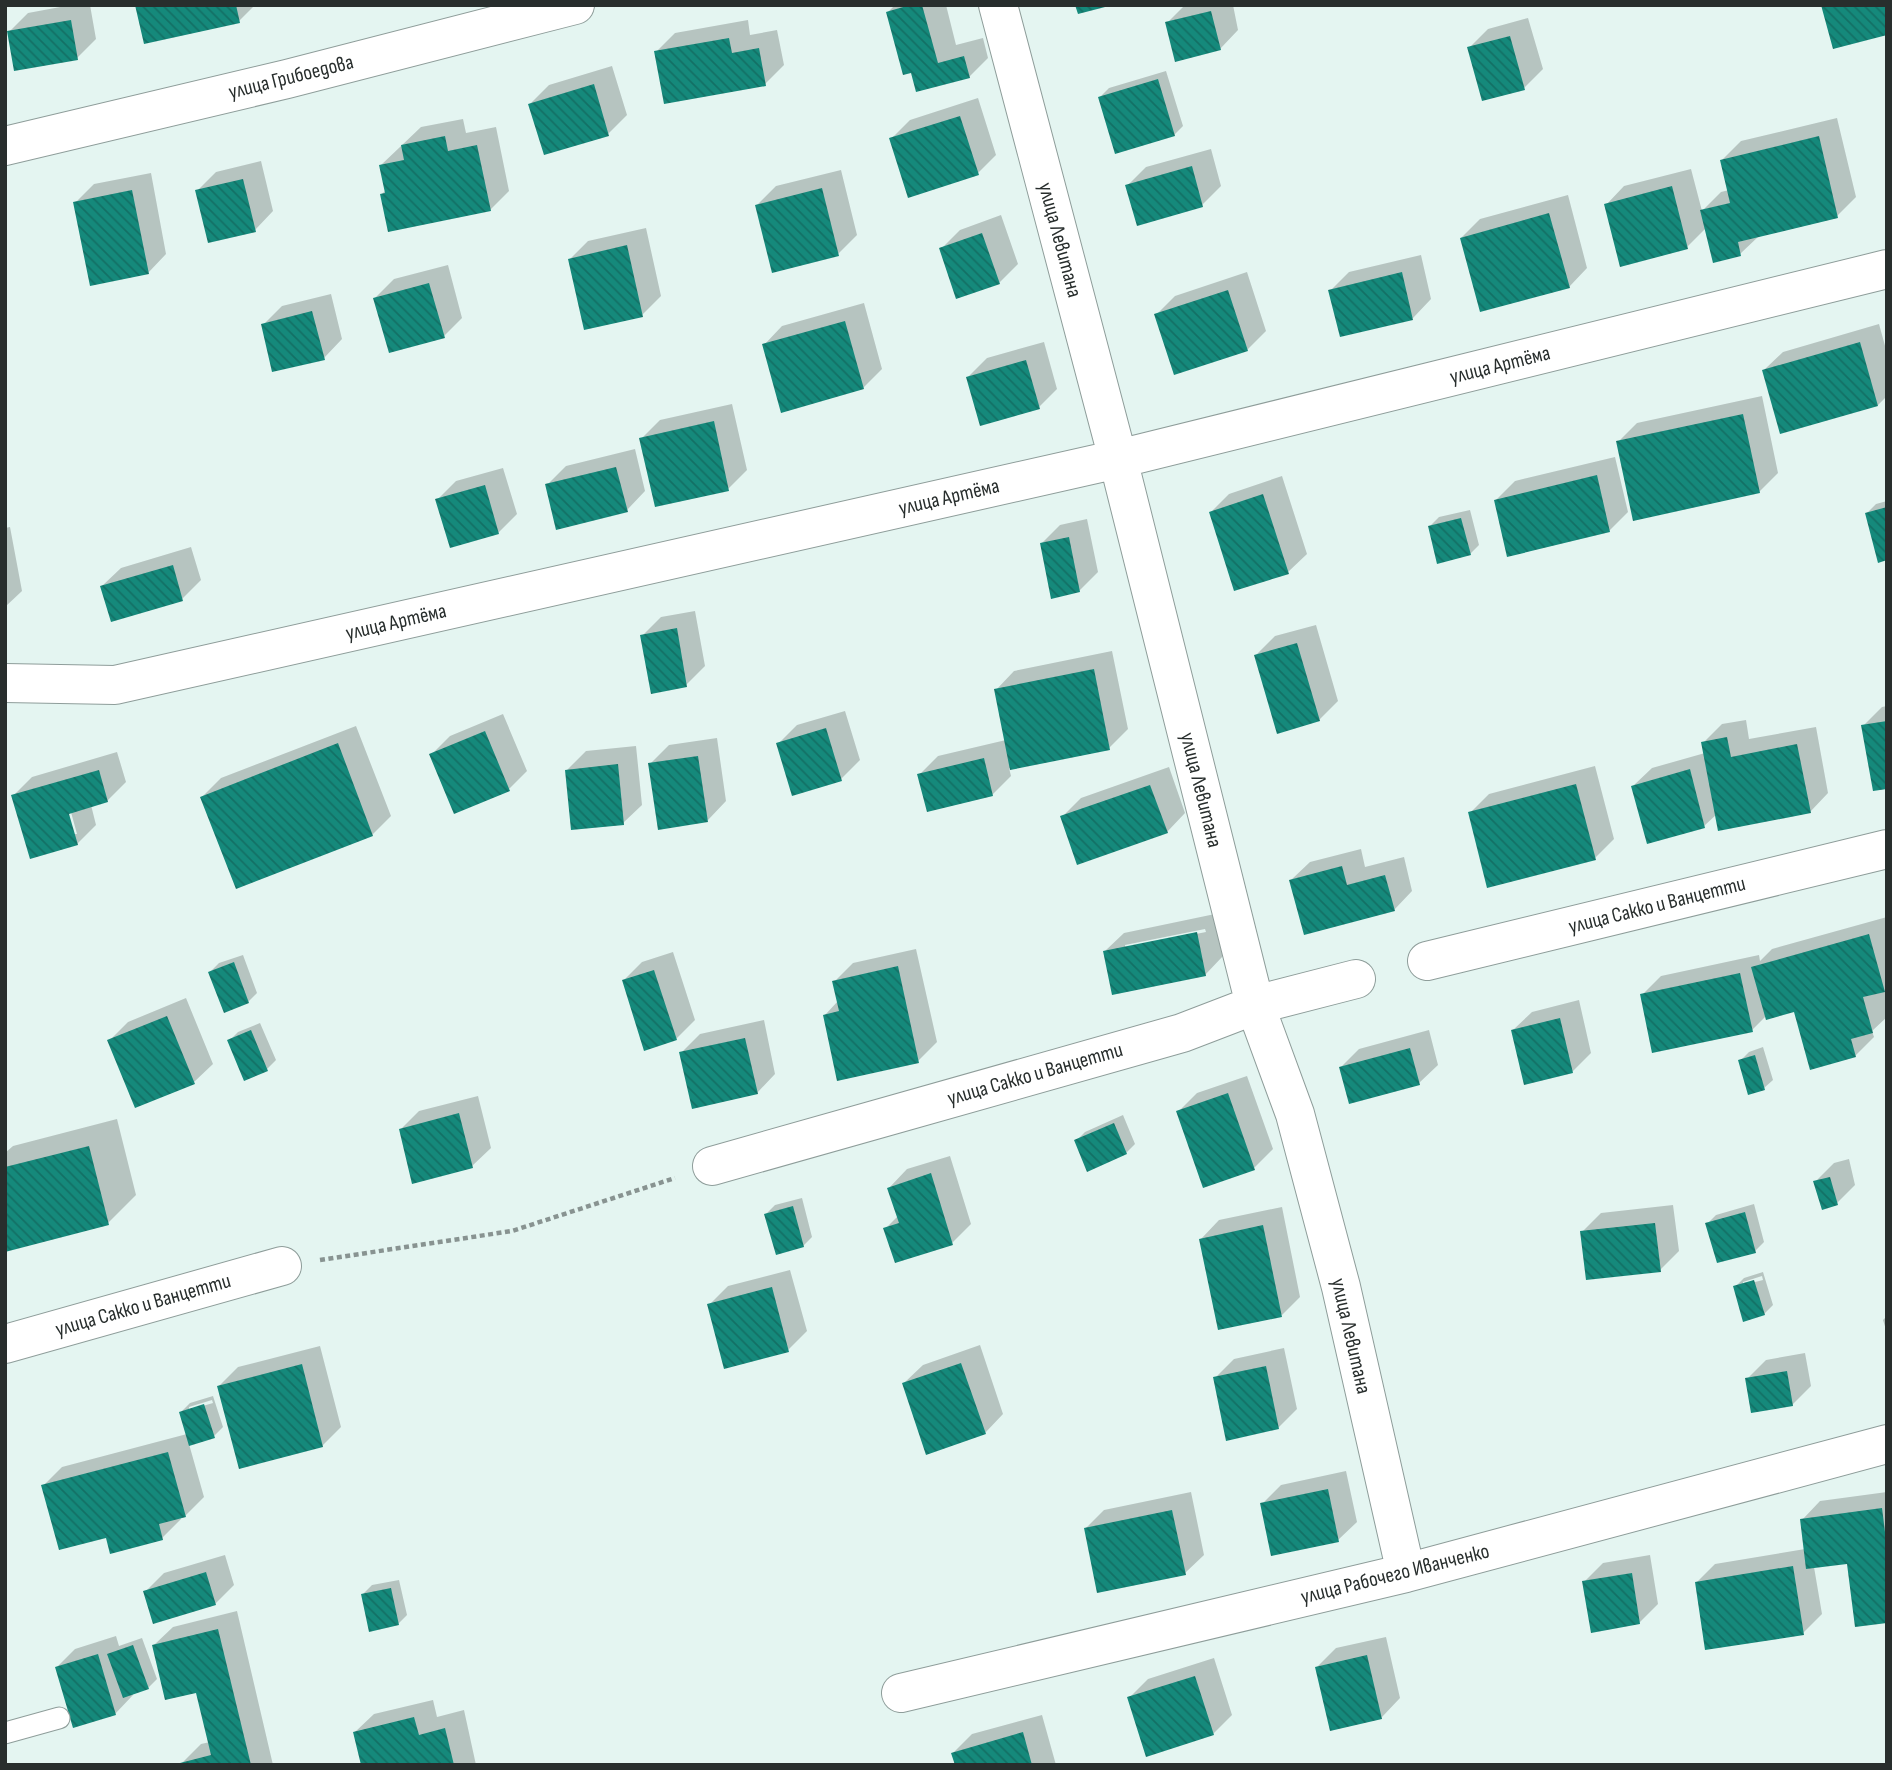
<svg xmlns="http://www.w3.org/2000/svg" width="1892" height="1770" viewBox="0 0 1892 1770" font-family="'Sofia Sans Condensed',sans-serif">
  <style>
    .shadow { fill: #0003; fill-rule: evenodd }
    .building { fill: url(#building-back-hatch) }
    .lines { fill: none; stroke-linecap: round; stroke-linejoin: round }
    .service-casing { stroke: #8e9d9a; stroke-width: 23 }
    .minor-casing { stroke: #8e9d9a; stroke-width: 40 }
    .tertiary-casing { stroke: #8e9d9a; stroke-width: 40 }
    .path { stroke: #889391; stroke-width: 4.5; stroke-dasharray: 5 3.5; stroke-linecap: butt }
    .service { stroke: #fff; stroke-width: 21 }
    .minor { stroke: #fff; stroke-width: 38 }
    .tertiary { stroke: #fff; stroke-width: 38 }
    .labels { text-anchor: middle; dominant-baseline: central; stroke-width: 6; stroke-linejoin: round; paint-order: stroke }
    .street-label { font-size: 21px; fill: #282e2d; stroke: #fff }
  </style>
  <defs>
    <pattern id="building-back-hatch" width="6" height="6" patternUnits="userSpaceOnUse" patternTransform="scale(1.75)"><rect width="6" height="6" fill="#15897b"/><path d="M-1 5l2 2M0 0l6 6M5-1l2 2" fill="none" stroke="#137065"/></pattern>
  </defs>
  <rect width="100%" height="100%" fill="#e4f5f1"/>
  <path class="shadow" d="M71,5H90L96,39L77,58L9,32L28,13Z
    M137,5H255L239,21Z
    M895,5H946L956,45L983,38L988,58L969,77L912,71L888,12Z
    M1185,5H1233L1238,30L1220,49L1167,23Z
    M1528,18L1543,69L1524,88L1469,48L1488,29Z
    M748,20L750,35L777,30L784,65L765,84L656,52L675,33Z
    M612,66L627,115L608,134L530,104L549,85Z
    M1166,71L1183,126L1174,135L1100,97L1109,88Z
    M978,98L996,155L978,173L891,139L910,120Z
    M1837,118L1856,197L1837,216L1759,236L1740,254L1706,228L1687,247L1606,205L1624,186L1691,169L1702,211L1721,192L1729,190L1722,160L1741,141Z
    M463,119L466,133L496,127L509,191L490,210L382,194L386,190L381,165L400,147L421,127Z
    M1211,149L1221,186L1202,205L1138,223L1127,186L1146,167Z
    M261,161L273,211L255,230L197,191L216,172Z
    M841,170L857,235L838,254L757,205L776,186Z
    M151,173L166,254L148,273L75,203L94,184Z
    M1568,195L1587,268L1569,287L1461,238L1480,219Z
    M1001,215L1018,264L999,283L941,249L960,230Z
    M646,228L661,296L642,315L570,259L588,241Z
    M1421,255L1431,299L1413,318L1341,335L1330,291L1349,272Z
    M448,265L462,318L444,336L375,298L394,279Z
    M1247,272L1266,331L1247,350L1156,315L1175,296Z
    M331,294L342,339L324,358L263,325L282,306Z
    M864,303L882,369L863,388L764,345L782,326Z
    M1879,324L1887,353V396L1878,405L1764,370L1783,352Z
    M1044,342L1057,389L1039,407L968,377L987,358Z
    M1762,396L1778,473L1759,492L1618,442L1637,423Z
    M732,404L747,470L728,489L641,439L660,420Z
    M635,449L645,491L627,510L547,485L566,466Z
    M1615,457L1628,512L1609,531L1496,500L1515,481Z
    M503,468L517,514L498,533L437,500L456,481Z
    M1282,476L1307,554L1288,572L1211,512L1229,494Z
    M1887,501V559L1867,513L1876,504Z
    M1470,510L1479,545L1470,554L1430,526L1439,517Z
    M1087,519L1098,572L1079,591L1042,543L1060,525Z
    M10,527L22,591L5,607V528Z
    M191,547L201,580L182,599L102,586L121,568Z
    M695,611L705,666L686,685L642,636L661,617Z
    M1316,625L1338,701L1319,720L1256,655L1275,636Z
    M1112,651L1128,729L1109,748L1009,768L1011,776L992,795L919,775L938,756L1006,740L996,690L1014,671Z
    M1887,706V787L1863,726L1882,707Z
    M845,711L860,760L841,779L778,744L797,725Z
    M503,714L527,771L509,789L431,755L450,736Z
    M1746,720L1749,739L1816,727L1828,793L1810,812L1717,814L1704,826L1633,786L1652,768L1705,753L1703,743L1722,724Z
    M356,726L391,816L372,835L202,797L221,778Z
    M717,738L726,801L708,820L650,764L669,745Z
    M636,746L642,805L623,823L567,770L586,751Z
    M117,752L126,782L107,801L91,805L96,825L77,844L13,796L32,777ZM69,805L77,834H73L65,806Z
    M1595,766L1614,839L1595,858L1470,813L1489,794Z
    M1169,767L1185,813L1167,832L1062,817L1081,798Z
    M1361,849L1365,867L1404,857L1412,891L1394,910L1291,880L1310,862Z
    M1215,914L1223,956L1205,975L1105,951L1124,933ZM1205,929L1206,932L1125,948V945Z
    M1887,917V987L1885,989L1887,997V1017L1872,1031L1874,1037L1855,1056L1795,1010L1766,1016L1752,1030L1642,995L1661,976L1759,955L1760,961L1772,949Z
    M916,949L937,1042L918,1061L825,1015L838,1001L834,982L853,963Z
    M673,952L695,1020L676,1039L624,980L642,962Z
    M243,955L257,993L248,1002L210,972L219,963Z
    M186,998L213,1064L194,1082L109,1041L128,1022Z
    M1579,1000L1591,1053L1572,1072L1513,1030L1532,1012Z
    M764,1020L775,1074L757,1093L681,1053L700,1034Z
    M260,1023L276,1060L267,1069L229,1041L238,1032Z
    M1429,1030L1438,1065L1419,1083L1340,1068L1359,1049Z
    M1763,1047L1773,1080L1764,1088L1740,1061L1749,1052Z
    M1247,1076L1273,1149L1254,1168L1178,1112L1197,1093Z
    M478,1096L491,1148L472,1166L401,1129L419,1111Z
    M1123,1115L1135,1144L1126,1153L1076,1141L1085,1132Z
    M117,1119L136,1195L108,1223L5,1250V1153L13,1146Z
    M950,1156L971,1224L952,1243L885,1229L898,1216L889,1188L907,1169Z
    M1849,1159L1855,1185L1837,1203L1815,1182L1834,1163Z
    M802,1198L812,1237L803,1246L766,1214L775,1205Z
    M1754,1204L1764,1242L1755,1251L1718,1261L1707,1224L1716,1215Z
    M1673,1205L1679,1251L1660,1270L1582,1232L1601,1213Z
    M1282,1207L1300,1297L1282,1315L1201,1239L1219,1220Z
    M790,1270L807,1331L788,1350L709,1305L728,1286Z
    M1763,1272L1773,1305L1764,1314L1735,1287L1744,1278ZM1762,1276L1763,1280L1743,1285V1282Z
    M1887,1316V1333L1883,1320Z
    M980,1345L1003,1414L985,1433L904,1383L923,1365Z
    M320,1346L341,1427L322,1446L219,1386L238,1367Z
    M1284,1348L1297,1409L1278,1428L1215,1378L1234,1359Z
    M1805,1353L1811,1386L1792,1405L1747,1379L1766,1360Z
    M213,1396L223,1427L214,1436L189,1444L204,1497L185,1516L180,1517L181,1519L162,1538L107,1536L43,1486L62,1467L187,1434L181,1412L190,1403ZM212,1400L213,1403L189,1410V1407Z
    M1346,1471L1357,1522L1338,1540L1262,1504L1281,1485Z
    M1191,1492L1204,1555L1185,1573L1085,1529L1104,1510Z
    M1887,1492V1621L1849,1562L1814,1567L1822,1614L1803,1633L1697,1582L1715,1564L1805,1549L1802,1520L1820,1501Z
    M225,1555L234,1585L215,1604L145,1592L164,1573Z
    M1650,1555L1658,1604L1639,1623L1584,1582L1603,1563Z
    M399,1580L407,1615L398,1624L363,1594L372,1585Z
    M237,1611L273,1765H182V1763L201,1744L210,1742L197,1691L154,1645L173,1627Z
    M116,1636L119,1646L142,1638L157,1679L148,1688L133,1693V1695L115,1714L57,1667L75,1649Z
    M1386,1637L1400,1698L1382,1717L1317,1667L1336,1648Z
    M1214,1658L1232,1715L1213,1734L1129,1698L1148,1679Z
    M433,1700L437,1717L464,1710L476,1765H363L355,1732L374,1714Z
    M1042,1715L1056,1765H957L953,1753L972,1734Z"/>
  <path class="building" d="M135,5H236L240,23L144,44Z
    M910,5H922L938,63L964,56L970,78L916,92L911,73L903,75L886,12Z
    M1075,5H1108L1109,6L1078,14Z
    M1821,5H1887V35L1833,49Z
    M1211,11L1221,50L1175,62L1165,22Z
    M71,20L78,60L14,71L7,31Z
    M1510,36L1525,90L1482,101L1467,47Z
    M729,38L732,53L759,48L766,86L664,104L654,51Z
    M1158,79L1175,136L1115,154L1098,97Z
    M594,84L609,136L544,155L528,104Z
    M960,116L979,175L908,198L889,138Z
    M445,136L448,151L477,145L491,211L388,232L380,194L385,193L379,165L404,160L401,145Z
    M1819,136L1838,218L1738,242L1741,256L1713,263L1700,210L1730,203L1720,160Z
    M1192,166L1203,207L1137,226L1125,185Z
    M243,179L256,232L208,243L195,190Z
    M1672,186L1688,249L1620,267L1604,204Z
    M822,188L839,256L772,273L755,205Z
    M132,190L149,274L90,286L73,202Z
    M1549,213L1570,288L1480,312L1460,238Z
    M982,233L1000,284L956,299L939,248Z
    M627,245L643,317L584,330L568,259Z
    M1402,272L1413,320L1340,337L1328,290Z
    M429,283L445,338L389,353L373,298Z
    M1228,290L1248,351L1174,375L1154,314Z
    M312,311L325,360L272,372L261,324Z
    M845,321L864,389L781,413L762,344Z
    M1860,342L1878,406L1780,434L1762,370Z
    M1026,360L1040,409L980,426L966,377Z
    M1743,414L1760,493L1633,521L1616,441Z
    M714,421L729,491L655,507L639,438Z
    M616,467L628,512L556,530L545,484Z
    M1597,475L1610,532L1507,557L1494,500Z
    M485,485L499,534L450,548L435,499Z
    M1263,494L1289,574L1234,591L1209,512Z
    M1887,507V560L1878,563L1865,513Z
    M1461,518L1471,555L1437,564L1428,526Z
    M1069,537L1080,592L1051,599L1040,543Z
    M173,565L183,601L111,622L100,586Z
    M677,628L687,687L651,694L640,635Z
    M1297,643L1320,721L1277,734L1254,655Z
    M1094,669L1110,750L1010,770L994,689Z
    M1887,721V789L1873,791L1861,725Z
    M826,728L842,781L792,796L776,743Z
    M485,731L510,791L454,814L429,754Z
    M1727,737L1731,757L1797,744L1811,813L1718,831L1701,742Z
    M338,743L373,836L236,889L200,797Z
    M698,756L708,822L658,830L648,763Z
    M984,758L993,796L927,812L917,774Z
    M618,764L624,825L571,830L565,770Z
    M1690,769L1705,828L1647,844L1631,786Z
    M99,770L108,802L69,814L78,845L30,859L11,795Z
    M1576,784L1596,860L1487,888L1468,812Z
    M1150,785L1168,833L1077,865L1060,816Z
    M1342,866L1347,885L1385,875L1395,911L1304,935L1289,880Z
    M1197,932L1206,976L1112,995L1103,951Z
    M1869,934L1885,992L1863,997L1873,1033L1851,1039L1856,1057L1810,1070L1794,1012L1766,1020L1751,967Z
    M234,962L249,1003L224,1013L208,972Z
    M898,966L919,1063L837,1081L823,1015L839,1011L832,981Z
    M654,970L677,1040L644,1051L622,980Z
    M1740,973L1753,1032L1652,1053L1640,994Z
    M167,1016L195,1084L135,1108L107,1040Z
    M1560,1018L1573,1073L1524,1085L1511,1030Z
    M251,1030L268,1071L244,1081L227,1040Z
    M745,1038L758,1094L692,1109L679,1052Z
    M1410,1048L1420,1085L1349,1104L1339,1067Z
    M1755,1055L1765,1090L1748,1095L1738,1060Z
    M1228,1093L1255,1170L1203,1188L1176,1111Z
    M459,1113L473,1168L412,1184L399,1129Z
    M1114,1123L1127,1154L1087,1172L1074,1140Z
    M89,1146L109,1225L5,1252V1167Z
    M931,1173L953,1245L895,1263L883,1228L899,1223L887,1188Z
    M1830,1177L1838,1205L1822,1210L1813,1181Z
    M793,1206L804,1247L776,1255L764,1214Z
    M1745,1212L1756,1253L1717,1263L1705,1223Z
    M1655,1223L1661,1272L1586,1280L1580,1231Z
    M1263,1225L1282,1317L1218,1330L1199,1239Z
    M1754,1280L1765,1315L1743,1322L1733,1286Z
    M772,1287L789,1352L724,1369L707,1304Z
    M961,1363L986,1434L926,1455L902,1383Z
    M302,1364L323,1447L239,1469L217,1386Z
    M1266,1366L1279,1429L1226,1441L1213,1377Z
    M1787,1371L1793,1406L1751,1413L1745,1378Z
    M204,1404L215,1438L189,1446L179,1412Z
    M168,1452L186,1517L159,1524L163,1540L110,1554L106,1538L59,1550L41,1485Z
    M1328,1489L1339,1542L1271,1556L1260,1503Z
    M1882,1508L1887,1548V1623L1855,1627L1847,1564L1806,1569L1800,1519Z
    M1172,1510L1186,1575L1097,1593L1084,1528Z
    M1793,1566L1804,1635L1705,1650L1695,1582Z
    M206,1572L216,1605L153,1624L143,1591Z
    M1632,1573L1640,1624L1591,1633L1582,1581Z
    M391,1588L399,1625L369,1632L361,1594Z
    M218,1629L251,1765H181L180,1763L211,1755L196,1693L165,1700L152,1645Z
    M133,1645L149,1689L123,1698L107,1654Z
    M98,1654L116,1715L73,1728L55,1667Z
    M1367,1655L1382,1719L1330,1731L1315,1667Z
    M1195,1676L1214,1735L1146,1757L1127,1697Z
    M414,1717L419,1735L445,1728L454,1765H361L353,1732Z
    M1023,1732L1032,1765H955L951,1753Z"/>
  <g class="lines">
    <defs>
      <path id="service" d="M5,1733L59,1718"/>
      <path id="minor" d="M998,5L1118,459L1255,1005L1295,1114L1341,1287L1406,1573
        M5,683L115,685L1118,459L1887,269
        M1427,961L1887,849
        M712,1166L1182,1033L1255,1005L1356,979
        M5,1344L282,1266
        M901,1693L1406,1573L1887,1444"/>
      <path id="tertiary" d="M5,146L287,79L575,5"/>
    </defs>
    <use href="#service" class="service-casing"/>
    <use href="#minor" class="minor-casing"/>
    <use href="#tertiary" class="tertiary-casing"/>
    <path class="path" d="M320,1260L512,1231L675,1178"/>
    <use href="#service" class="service"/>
    <use href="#minor" class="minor"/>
    <use href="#tertiary" class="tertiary"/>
  </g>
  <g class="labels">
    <g class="street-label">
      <text transform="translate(291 77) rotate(-14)">улица Грибоедова</text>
      <text transform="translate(1060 240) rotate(75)">улица Левитана</text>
      <text transform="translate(1500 365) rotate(-14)">улица Артёма</text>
      <text transform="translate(949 497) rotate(-13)">улица Артёма</text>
      <text transform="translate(396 622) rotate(-13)">улица Артёма</text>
      <text transform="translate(1201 790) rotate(76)">улица Левитана</text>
      <text transform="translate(1657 905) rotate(-14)">улица Сакко и Ванцетти</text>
      <text transform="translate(1035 1074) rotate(-16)">улица Сакко и Ванцетти</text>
      <text transform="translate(143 1305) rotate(-16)">улица Сакко и Ванцетти</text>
      <text transform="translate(1351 1336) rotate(77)">улица Левитана</text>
      <text transform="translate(1395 1574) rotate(-14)">улица Рабочего Иванченко</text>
    </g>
  </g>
  <rect width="1892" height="1770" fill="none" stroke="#282e2d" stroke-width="14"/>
</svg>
